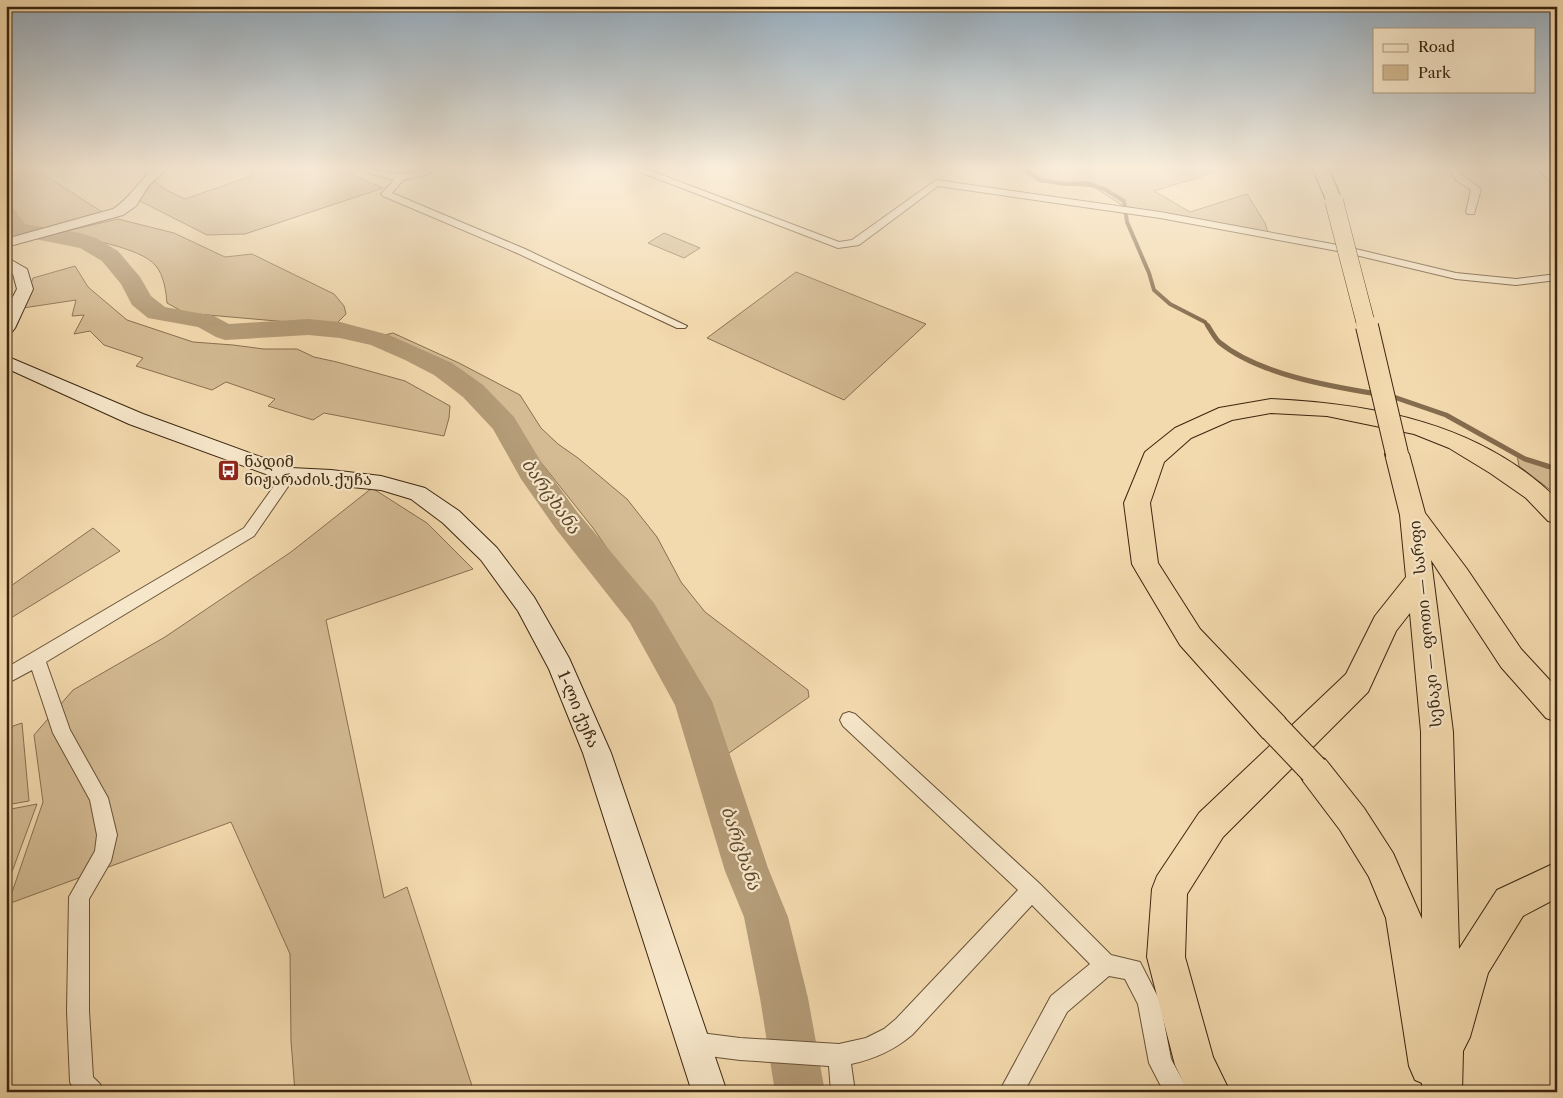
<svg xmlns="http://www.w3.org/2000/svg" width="1563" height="1098" viewBox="0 0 1563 1098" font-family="'Libre Caslon Text','Noto Serif Georgian',serif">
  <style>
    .green { fill: #d4bb93; stroke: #887051 }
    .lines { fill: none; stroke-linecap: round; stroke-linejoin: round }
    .stream-far1 { stroke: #846c4e; stroke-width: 4 }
    .stream { stroke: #846c4e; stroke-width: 5 }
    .river { fill: #b49c78; fill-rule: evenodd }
    .minor-casing { stroke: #695237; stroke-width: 2 }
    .tertiary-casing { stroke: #695237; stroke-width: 2 }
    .secondary-casing { stroke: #3b250f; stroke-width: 2 }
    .trunk-casing { stroke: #3b250f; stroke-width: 2 }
    .minor { fill: #f7e7ca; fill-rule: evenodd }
    .tertiary { fill: #f7e7ca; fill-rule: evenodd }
    .secondary { fill: #f7e7ca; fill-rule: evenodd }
    .trunk { fill: #f3daae; fill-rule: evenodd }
    .trunk-bridge-far2-casing { stroke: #3b250f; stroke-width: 19; stroke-linecap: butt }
    .trunk-bridge-far1-casing { stroke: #3b250f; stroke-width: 24; stroke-linecap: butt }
    .trunk-bridge-casing { stroke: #3b250f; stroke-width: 31; stroke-linecap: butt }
    .trunk-bridge-far2 { stroke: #f3daae; stroke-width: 18 }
    .trunk-bridge-far1 { stroke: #f3daae; stroke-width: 22 }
    .trunk-bridge { stroke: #f3daae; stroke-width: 29 }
    .labels { text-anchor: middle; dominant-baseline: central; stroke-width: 4.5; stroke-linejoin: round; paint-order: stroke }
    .poi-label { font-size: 16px; fill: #3b250f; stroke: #f7e7ca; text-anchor: start }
    .street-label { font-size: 16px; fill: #3b250f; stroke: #f7e7ca }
    .water-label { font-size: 18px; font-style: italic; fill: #5f492e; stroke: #f7e7ca }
  </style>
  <rect width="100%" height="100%" fill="#f3daae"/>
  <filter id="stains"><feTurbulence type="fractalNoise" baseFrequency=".004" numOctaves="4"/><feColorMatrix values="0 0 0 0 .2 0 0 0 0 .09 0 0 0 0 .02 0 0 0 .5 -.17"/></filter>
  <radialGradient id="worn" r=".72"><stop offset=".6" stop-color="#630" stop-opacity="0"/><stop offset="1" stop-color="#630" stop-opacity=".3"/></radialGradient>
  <path class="green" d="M6,169H35L104,213L6,238Z
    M250,169H337L383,188L245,234L207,235L138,200L155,181C166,192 172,192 185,199L251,176Z
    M1018,169H1226L1154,191L1190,212L1247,194L1265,223L1268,232L1123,206L1094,187L1040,182Z
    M118,219L174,233L225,257L252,254L334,294L344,306L346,314L334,326L185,313L167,303C166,291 164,276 156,266C141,247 81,238 57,233Z
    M664,233L700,248L684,258L648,243Z
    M75,266L88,287L127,320L193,342L233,345L264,349H297L314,357L337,362L405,381L450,406L449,418L444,436L324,413L313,420L268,406L275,399L226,382L212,390L136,366L143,358L104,345L90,331L74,334L84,315L72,316L76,300L23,308L33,278Z
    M796,272L926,324L844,400L707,338Z
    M393,333L459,363L520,395L541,428L558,444L578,458L627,499L657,537L681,582L705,612L808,690L809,697L719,760L704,707L650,610L593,528L481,387L433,360L380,336Z
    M1517,455L1546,468L1557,469V495L1519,466Z
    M372,488L427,523L473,569L326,620L384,898L407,887L474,1092H295L291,1041L290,954L231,822L8,904L43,802L34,735L73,690L165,637L291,552Z
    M93,528L120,551L6,621V587L8,588Z
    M22,723L29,801L6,805V745L13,726Z
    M37,804L6,888V810Z"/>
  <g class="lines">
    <path class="stream-far1" d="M1024,169L1041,180L1064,184L1087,183L1106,190L1124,201L1127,222L1149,273L1154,290L1170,304L1205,322L1209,328"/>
    <path class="stream" d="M1208,326C1211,331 1215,338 1219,342C1258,374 1328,386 1377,394
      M1388,395L1446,415L1525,459L1557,469"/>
    <path class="river" d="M6,208L14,209L25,224L80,233L96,238L118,251L140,277L151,296L165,307L214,316L229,324L308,319L340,322L389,335L452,363L483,385L514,417L543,465L578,513L654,603L712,701L768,868L788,917L808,998L825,1092H775L760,998L744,917L725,871L675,705L630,623L556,529L521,479L493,429L463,397L434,375L405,360L371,345L340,338L308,335L225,340L216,337L198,327L148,318L132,305L121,284L102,261L80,248L10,234L6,228Z"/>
    <defs>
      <path id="minor" d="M362,169C375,169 386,174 399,174C412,175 423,169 436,169L426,175L403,180L392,193L525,249L687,326L685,328H677L517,253L383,196L381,194L394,180L372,174Z
        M632,169H646L839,242L852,240L936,180L1160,212L1343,246L1456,273L1516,279L1557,274V280L1516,285L1456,279L1343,252L1160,218L938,186L859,245L838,248Z
        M1449,169H1459L1463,176L1481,189L1474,214H1468L1466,212L1471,190L1456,180Z
        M1538,169H1548L1557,177V186L1554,185Z
        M289,470L294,472L296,475L254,536L46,662L70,730L108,798L117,835L111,861L89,899V1011L93,1077L100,1084L104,1092H75L70,1082L67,1011L69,897L95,851L97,835L90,800L53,733L32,670L6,684V668L244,528L284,472Z
        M849,712L855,714L1039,883L1111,955L1140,962L1160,1001L1171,1059L1189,1092H1164L1149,1063L1138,1004L1125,979L1109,976L1067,1012L1024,1092H999L1051,996L1090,964L1032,905L912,1035C894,1050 875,1059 851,1064L855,1092H831L829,1066L740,1060L693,1054L685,1051L682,1043L685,1035L693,1032L740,1038L839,1044L866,1038L884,1029L896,1019L1018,890L843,726L840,720L843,714Z"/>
      <path id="tertiary" d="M153,169H167L149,185L136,206L123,215L6,247V239L113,209C130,198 138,182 153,169Z"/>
      <path id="secondary" d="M6,257L27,269L33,289L15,328L12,332L6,333V310L17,289L13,274L6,269Z
        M6,356L143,414L291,468L331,470L381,476L425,488L459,511L497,548L534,597L569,658L611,753L727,1092H692L583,753L549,669L518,611L481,560L443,523L411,499L381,490L282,480L129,424L6,368Z"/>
      <path id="trunk" d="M1313,169H1329L1342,201L1340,205H1328Z
        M1271,399C1374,404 1480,423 1557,499V523L1548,521L1526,498L1490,473L1449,448L1414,434L1327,416L1271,413L1232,420L1191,438L1164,462L1150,503L1158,563L1200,629L1285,718L1289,728L1346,674L1375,616L1406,577L1400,515L1385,454L1389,448L1397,446L1405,448L1409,454L1425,513L1467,569L1521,649L1557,688V722L1546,718L1501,667L1431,560L1453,732L1459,949L1497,890L1557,862V898L1523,916L1488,973L1470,1037L1463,1051L1462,1092H1422V1083L1415,1080L1409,1066L1386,918L1369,877L1340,830L1303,781L1298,770L1303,759L1314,755L1325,759L1364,808L1393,853L1422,919L1421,732L1410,613L1396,631L1368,692L1223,837L1187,894L1185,957L1213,1057L1230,1092H1188L1175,1065L1147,957L1152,889L1157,876L1199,813L1275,741L1263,738L1180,645L1136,571L1132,564L1124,503L1145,452L1175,428L1219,408Z"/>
    </defs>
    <use href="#minor" class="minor-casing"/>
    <use href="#tertiary" class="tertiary-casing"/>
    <use href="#secondary" class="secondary-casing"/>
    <use href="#trunk" class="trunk-casing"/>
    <use href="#minor" class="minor"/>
    <use href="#tertiary" class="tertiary"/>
    <use href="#secondary" class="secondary"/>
    <use href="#trunk" class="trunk"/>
    <defs>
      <path id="trunk-bridge-far2" d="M1334,201L1367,328"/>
      <path id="trunk-bridge-far1" d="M1367,326L1397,454"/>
      <path id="trunk-bridge" d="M1274,728L1314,770"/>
    </defs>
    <use href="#trunk-bridge-far2" class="trunk-bridge-far2-casing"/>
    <use href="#trunk-bridge-far1" class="trunk-bridge-far1-casing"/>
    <use href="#trunk-bridge" class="trunk-bridge-casing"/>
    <use href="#trunk-bridge-far2" class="trunk-bridge-far2"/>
    <use href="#trunk-bridge-far1" class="trunk-bridge-far1"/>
    <use href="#trunk-bridge" class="trunk-bridge"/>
  </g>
  <linearGradient id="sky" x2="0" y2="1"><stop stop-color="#93aabb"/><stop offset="0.52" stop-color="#faeedb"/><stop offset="1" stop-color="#faeedb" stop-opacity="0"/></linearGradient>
  <rect width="1563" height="323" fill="url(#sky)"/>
  <defs>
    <symbol id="bus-square" viewBox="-11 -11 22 22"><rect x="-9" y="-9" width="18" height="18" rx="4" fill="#8f2418" stroke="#f7e7ca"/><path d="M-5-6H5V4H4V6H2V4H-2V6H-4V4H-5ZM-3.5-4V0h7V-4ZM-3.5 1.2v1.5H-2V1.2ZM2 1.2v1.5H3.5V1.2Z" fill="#fff"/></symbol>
  </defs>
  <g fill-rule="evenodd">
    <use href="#bus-square" x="216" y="458" width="25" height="25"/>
  </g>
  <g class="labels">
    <g class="poi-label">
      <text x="244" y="461">ნადიმ<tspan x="244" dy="18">ნიჟარაძის ქუჩა</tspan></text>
    </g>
    <g class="street-label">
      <text transform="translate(1425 624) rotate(-96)">სენაკი — ფოთი — სარფი</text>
      <text transform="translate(579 709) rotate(67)">1-ლი ქუჩა</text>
    </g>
    <g class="water-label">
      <text transform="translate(551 496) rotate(55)">ბარცხანა</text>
      <text transform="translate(741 848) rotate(71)">ბარცხანა</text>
    </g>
  </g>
  <rect width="1563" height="1098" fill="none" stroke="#f3daae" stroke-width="25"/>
  <rect x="8" y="8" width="1548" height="1083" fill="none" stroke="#3b250f" stroke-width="2.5"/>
  <rect x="12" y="12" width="1538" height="1073" fill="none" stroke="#3b250f"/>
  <rect x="1373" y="28" width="162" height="65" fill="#f7e7ca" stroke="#ac997f"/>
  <rect x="1383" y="44" width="25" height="8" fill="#f7e7ca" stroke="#ac997f"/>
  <text x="1418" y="52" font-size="15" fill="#3b250f">Road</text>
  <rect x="1383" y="65" width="25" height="15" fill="#d4bb93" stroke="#ac997f"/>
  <text x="1418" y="78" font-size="15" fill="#3b250f">Park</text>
  <rect width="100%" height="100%" filter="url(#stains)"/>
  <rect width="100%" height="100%" fill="url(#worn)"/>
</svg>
